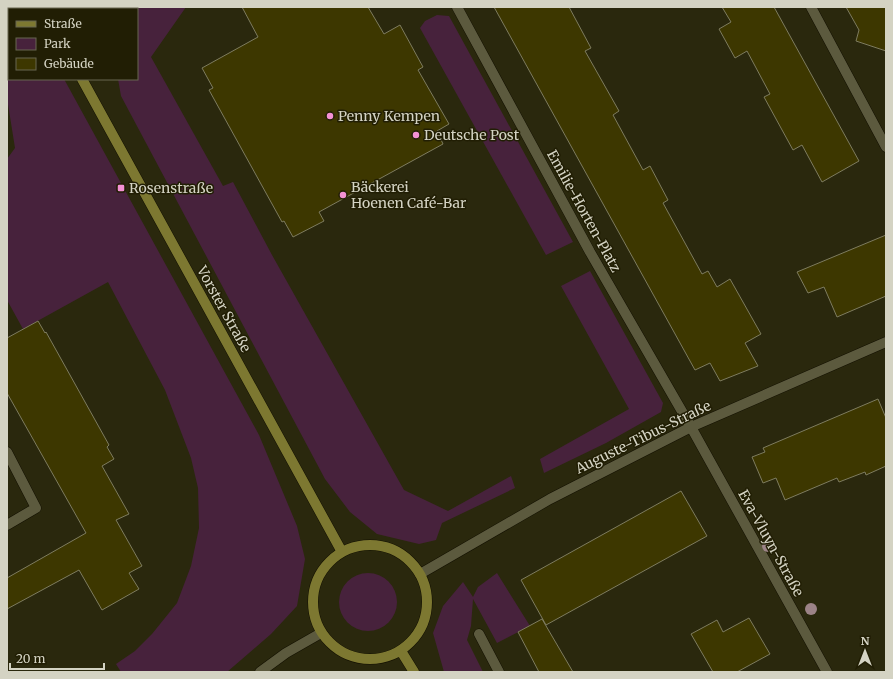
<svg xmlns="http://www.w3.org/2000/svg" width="893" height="679" viewBox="0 0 893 679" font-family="Merriweather,serif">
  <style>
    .green { fill: #47223c }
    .building { fill: #3d3700; stroke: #7e7c5f }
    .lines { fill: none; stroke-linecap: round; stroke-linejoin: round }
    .lane-casing { stroke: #131000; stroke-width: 11 }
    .street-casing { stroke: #131000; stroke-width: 11 }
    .secondary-casing { stroke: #131000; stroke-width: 11 }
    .lane { stroke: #5c5a3e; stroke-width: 10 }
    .street { stroke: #5c5a3e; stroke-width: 10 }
    .secondary { stroke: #7d7831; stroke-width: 10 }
    .tree { fill: #9c8387 }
    .poi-dot { fill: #f491d4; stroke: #211e04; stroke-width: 1.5 }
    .labels { text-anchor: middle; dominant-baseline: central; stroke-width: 3; stroke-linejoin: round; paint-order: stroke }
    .poi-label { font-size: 14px; fill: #d4d3c3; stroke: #211e04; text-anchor: start }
    .street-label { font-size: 14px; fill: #d4d3c3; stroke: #211e04 }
  </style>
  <rect width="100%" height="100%" fill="#2a280d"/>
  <path class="green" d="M7,7H25L26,9H9V79H64L259,435L297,526L305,559L297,606L271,634L227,672H121L116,664L135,651L152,634L177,603L191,566L199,528L198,488L191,458L165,390L108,282L23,329L7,300V159L15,148L7,98Z
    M73,7H186L151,57L223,186L233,182L272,255L404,490L448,511L511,476L515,488L442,523L436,540L419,544L377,534L350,512L325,479L121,96L118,79H137V9H74Z
    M437,15L449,16L573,242L546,255L420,28L425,21Z
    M590,271L663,403L661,412L606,443L544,473L540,459L629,409L561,286Z
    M497,573L530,626L497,643L473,599L471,626L467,640L483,672H444L433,633L443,606L463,582L473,597L478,587Z
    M339 602a29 29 0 1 1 58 0a29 29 0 1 1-58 0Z"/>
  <path class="building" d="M242,7H368L384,34L400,25L423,67L418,70L449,124L437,131L443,144L319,212L324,221L293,237L284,221L282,222L209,90L213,88L202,68L258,37Z
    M494,7H569L591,48L585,51L619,111L613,115L643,170L650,166L668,200L663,203L702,274L708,271L717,287L730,279L761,334L745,343L758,366L720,381L710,363L695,370Z
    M722,7H774L859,161L822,182L802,145L793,150L764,97L770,94L747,51L735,58L719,29L731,22Z
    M846,7H886V51L856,41L859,30Z
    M886,235V296L837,317L824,287L808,293L797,272Z
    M38,321L45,333L46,332L109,445L107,447L114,459L102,466L129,514L116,520L142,566L129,573L139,589L102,610L79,570L7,609V578L86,533L7,393V338Z
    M878,399L886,418V466L866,475L865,472L839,482L837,478L785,500L776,478L763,483L752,457L765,452L763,448Z
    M681,491L707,536L546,625L521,580Z
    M749,618L770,654L737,672H713L691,634L717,620L723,632Z
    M542,619L573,672H539L518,632Z"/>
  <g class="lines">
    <defs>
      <path id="lane" d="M7,452L36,508L7,525"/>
      <path id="street" d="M457,7L590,252L691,427L827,672
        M811,7L886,147
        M420,574L550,499L691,427L886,342
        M479,634L499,672
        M260,672L286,653L321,633"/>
      <path id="secondary" d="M43,7L44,9
        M82,79L342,552
        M313 602a57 57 0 1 1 114 0a57 57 0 1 1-114 0Z
        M401,651L414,672"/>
    </defs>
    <use href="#lane" class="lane-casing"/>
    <use href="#street" class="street-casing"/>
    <use href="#secondary" class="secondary-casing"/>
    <use href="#lane" class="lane"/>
    <use href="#street" class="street"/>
    <use href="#secondary" class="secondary"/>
  </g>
  <g class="tree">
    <circle cx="768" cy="546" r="6"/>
    <circle cx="811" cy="609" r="6"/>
  </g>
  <g class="poi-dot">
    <circle cx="330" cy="116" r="4"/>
    <circle cx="416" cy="135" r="4"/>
    <rect x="117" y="184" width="8" height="8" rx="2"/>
    <circle cx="343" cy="195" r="4"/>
  </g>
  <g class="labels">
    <g class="poi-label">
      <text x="338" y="116">Penny Kempen</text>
      <text x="424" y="135">Deutsche Post</text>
      <text x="351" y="187">Bäckerei<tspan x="351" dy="16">Hoenen Café-Bar</tspan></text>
      <text x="129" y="188">Rosenstraße</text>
    </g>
    <g class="street-label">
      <text transform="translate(584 211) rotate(61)">Emilie-Horten-Platz</text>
      <text transform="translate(224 309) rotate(61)">Vorster Straße</text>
      <text transform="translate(643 437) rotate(-26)">Auguste-Tibus-Straße</text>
      <text transform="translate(771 543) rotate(61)">Eva-Vluyn-Straße</text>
    </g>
  </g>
  <rect width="893" height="679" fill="none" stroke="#d4d3c3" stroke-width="16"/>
  <rect x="8" y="8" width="130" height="72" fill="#211e04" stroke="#696650"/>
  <rect x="16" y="21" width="20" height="6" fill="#7d7831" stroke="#696650"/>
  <text x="44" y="28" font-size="12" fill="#d4d3c3">Straße</text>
  <rect x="16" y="38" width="20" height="12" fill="#47223c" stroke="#696650"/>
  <text x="44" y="48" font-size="12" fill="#d4d3c3">Park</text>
  <rect x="16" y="58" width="20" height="12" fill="#3d3700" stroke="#696650"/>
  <text x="44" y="68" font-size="12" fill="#d4d3c3">Gebäude</text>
  <g transform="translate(865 651)" stroke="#211e04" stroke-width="3" paint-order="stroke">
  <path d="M0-3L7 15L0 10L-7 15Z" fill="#d4d3c3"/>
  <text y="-6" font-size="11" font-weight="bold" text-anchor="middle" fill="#d4d3c3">N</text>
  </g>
  <path d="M10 663v6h94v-6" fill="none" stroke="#d4d3c3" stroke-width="2"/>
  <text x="16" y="663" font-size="12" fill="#d4d3c3" stroke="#211e04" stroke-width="3" paint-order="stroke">20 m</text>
</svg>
